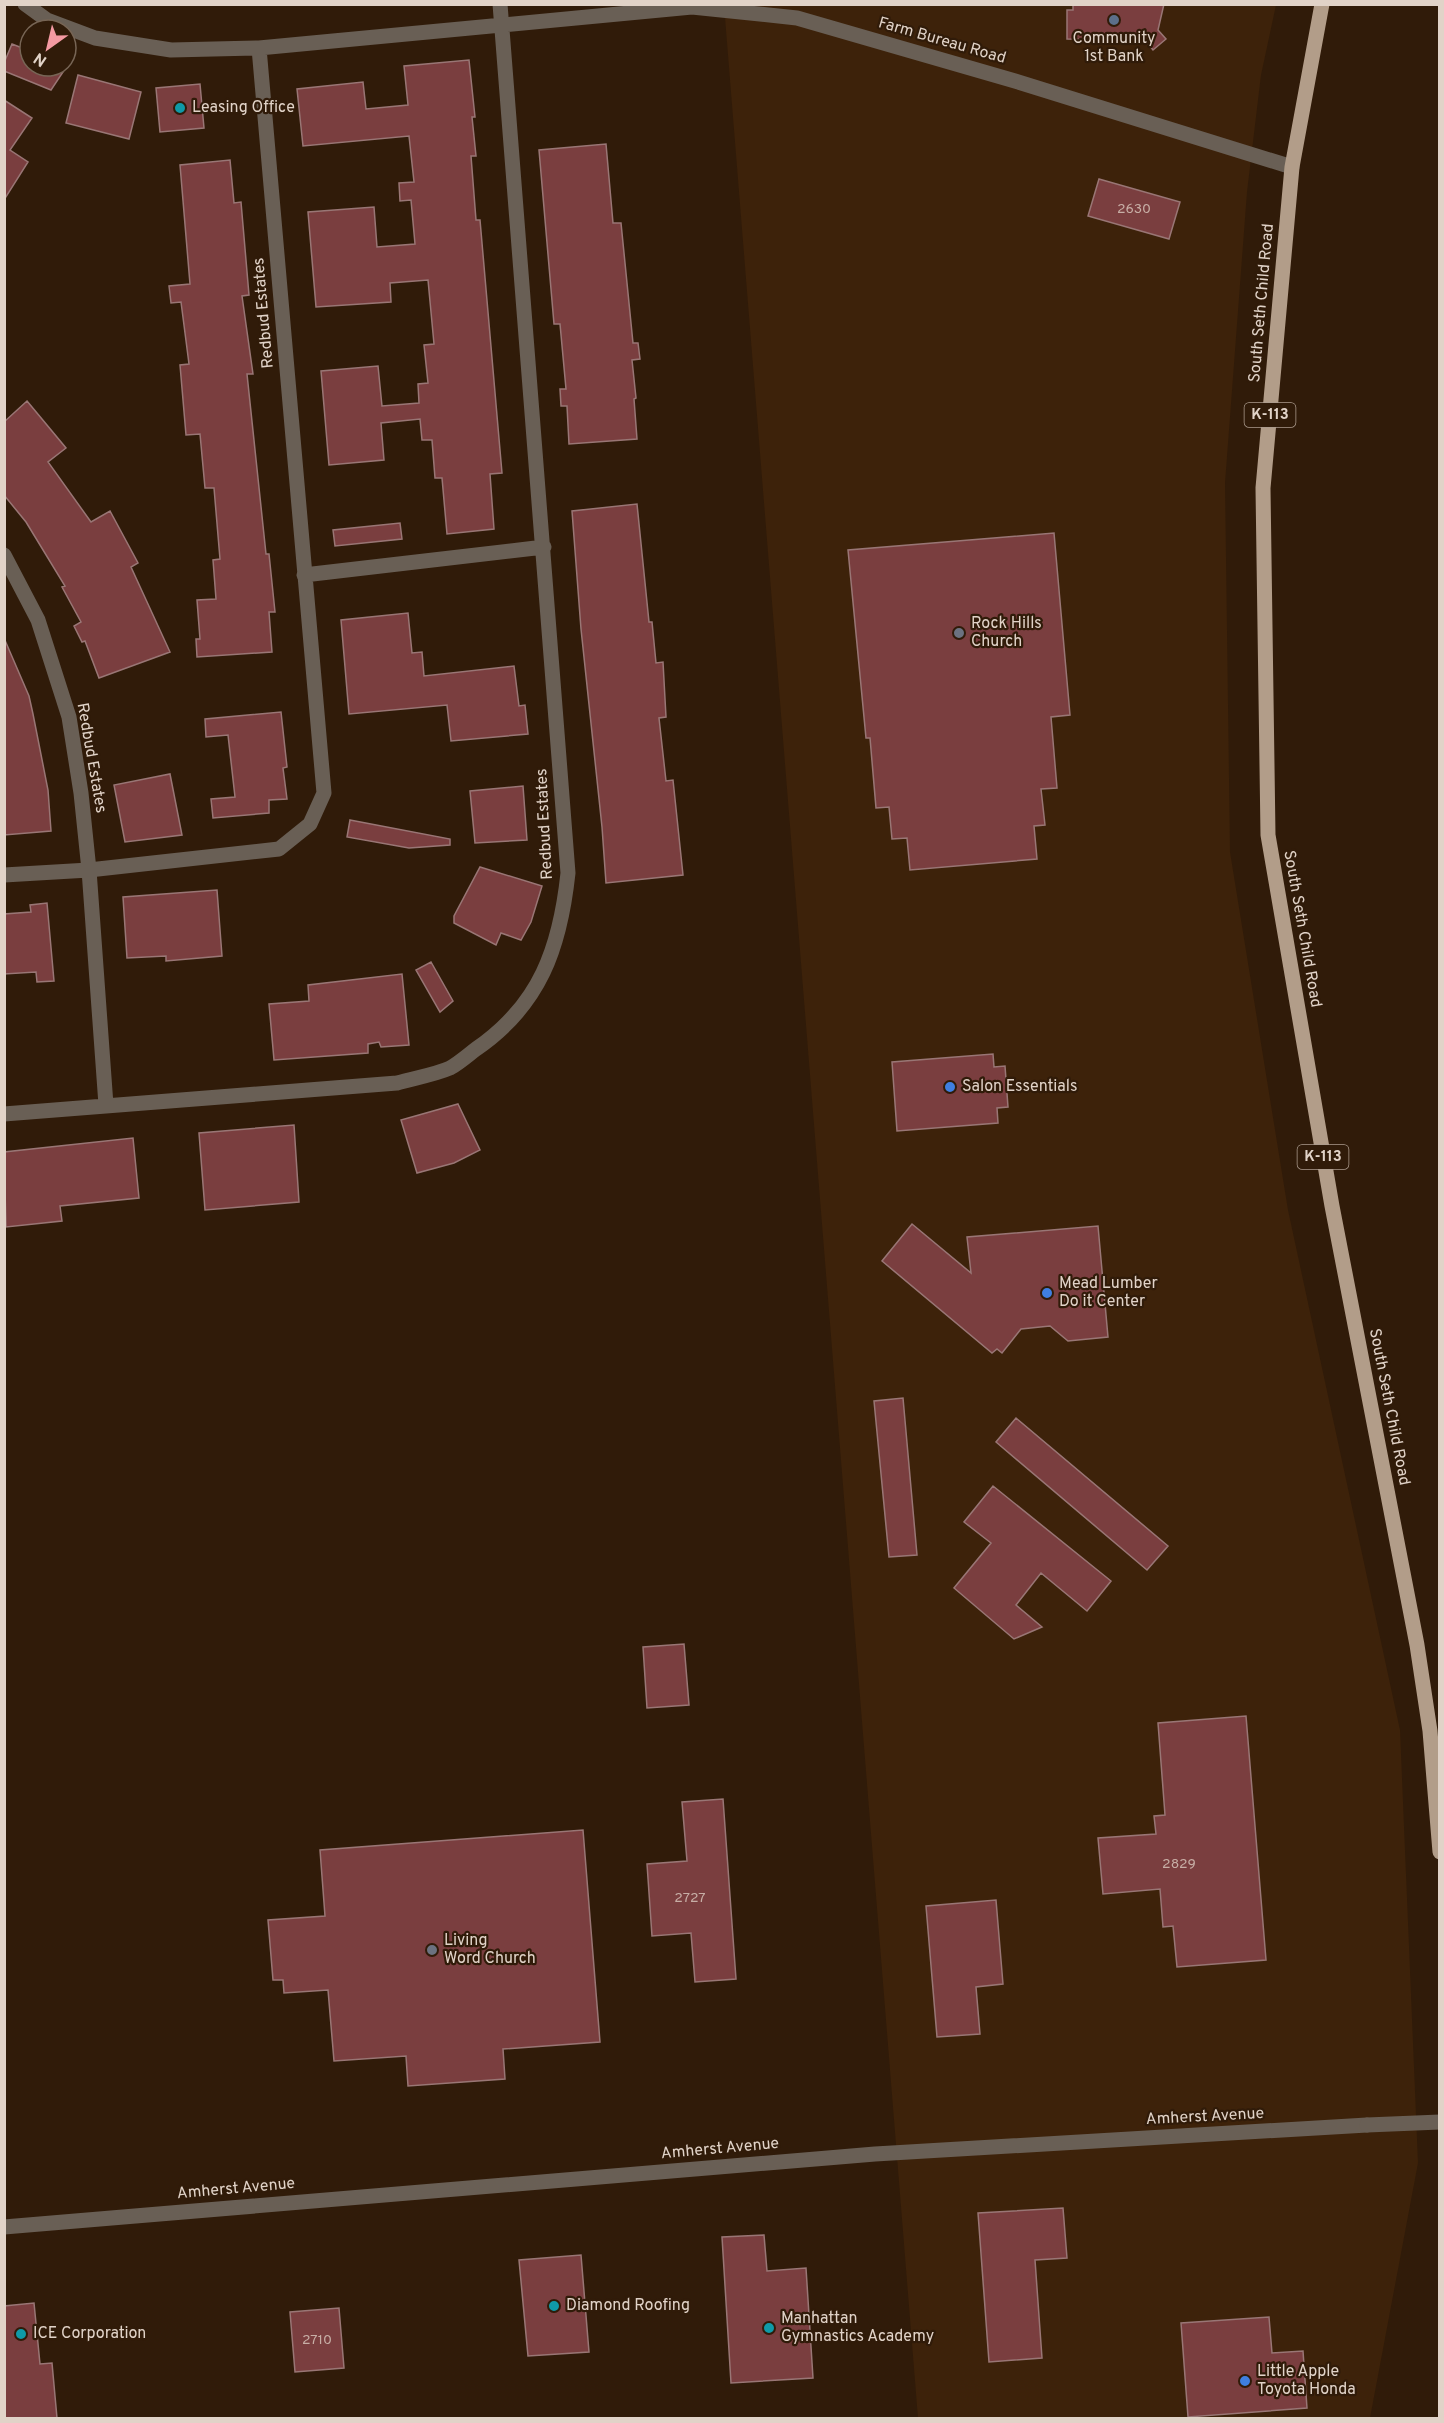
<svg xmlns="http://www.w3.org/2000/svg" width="1444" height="2423" viewBox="0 0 1444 2423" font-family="Overpass,sans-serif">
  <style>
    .built { fill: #3d220a }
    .building { fill: #7a3e3f; stroke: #997675; stroke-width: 1.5 }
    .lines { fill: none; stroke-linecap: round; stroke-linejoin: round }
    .minor { stroke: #695f55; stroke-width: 15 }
    .tertiary { stroke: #695f55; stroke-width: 15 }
    .primary { stroke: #b29d89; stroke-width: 15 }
    .service-dot { fill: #5c6f8a; stroke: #301b09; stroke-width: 2 }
    .culture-dot { fill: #0f9aa8; stroke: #301b09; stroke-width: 2 }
    .worship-dot { fill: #6b7280; stroke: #301b09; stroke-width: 2 }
    .shop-dot { fill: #3f7fe0; stroke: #301b09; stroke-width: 2 }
    .labels { text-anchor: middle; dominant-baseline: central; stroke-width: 4.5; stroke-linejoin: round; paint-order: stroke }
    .number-label { font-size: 14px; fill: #c7aea6 }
    .shield { fill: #301b09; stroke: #ac9c8f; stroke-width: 1.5 }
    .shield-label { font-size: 15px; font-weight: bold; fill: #e1d3c8 }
    .poi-label { font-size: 16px; fill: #e1d3c8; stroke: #301b09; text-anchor: start }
    .street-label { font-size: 16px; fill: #e1d3c8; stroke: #301b09 }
  </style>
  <rect width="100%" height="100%" fill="#301b09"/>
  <path class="built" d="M724,5H1276L1261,75L1247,192L1225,483L1230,852L1288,1210L1400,1730L1418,2163L1370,2418H918Z"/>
  <path class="building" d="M1073,4H1164L1158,30L1166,39L1153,50L1145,40L1067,39V10H1073Z
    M12,44L30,51V66H61L59,71L63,72L51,90L4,71V63Z
    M469,60L475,117H472L476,156H471L476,220H480L502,473L490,474L494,529L447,534L442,478H435L432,440H422L420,419L381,423L384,460L329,465L321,371L378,366L382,406L419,403L418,384L428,383L424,345L434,344L428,280L390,283L391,302L316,307L308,212L374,207L377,247L415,244L411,200L400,201L399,183L414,182L409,136L303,146L297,89L363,82L366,109L408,105L404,66Z
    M78,75L141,92L129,139L66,123Z
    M200,84L204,128L160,132L156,88Z
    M4,100L32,118L10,150L28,162L4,200Z
    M606,144L613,223H621L633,343H638L640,359L632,360L636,398L634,399L637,439L569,444L567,406H561L560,389H566L560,324H554L539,150Z
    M230,160L234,203L241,202L249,295L242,296L253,374H247L266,554H269L275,612H269L272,652L197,657L196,639H200L197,600L216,599L213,560L220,559L214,488H205L200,434L186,435L180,365L189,364L181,302L171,303L169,286L190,284L180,165Z
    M1099,179L1180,202L1169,239L1088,216Z
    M27,401L66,448L48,462L91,522L110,511L138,563L131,567L170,652L99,678L85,641L82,642L74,626L81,622L62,587L65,586L26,522L4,495V422Z
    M637,504L649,622H652L656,663L663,662L666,717L659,718L666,781L673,780L683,875L606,883L602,827L581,629L572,511Z
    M400,523L402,539L335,546L333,530Z
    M1054,533L1070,715L1051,717L1057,788L1041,789L1045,825L1034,826L1037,859L910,870L907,838L892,839L889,807L876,808L870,738H866L848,550Z
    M408,613L412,653L422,652L424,676L514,666L519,706L525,705L528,734L451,741L447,705L349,714L341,620Z
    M4,638L29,696L33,714L48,790L51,831L4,835Z
    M281,712L287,767L283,768L287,799L269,800V813L213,818L211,799L235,797L228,735L206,737L205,719Z
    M170,774L182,835L125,842L114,785Z
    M523,786L527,840L475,843L470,791Z
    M350,820L450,839V845L409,848L347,837Z
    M480,867L542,886L531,922L521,940L501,933L496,945L454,923V916Z
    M217,890L222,956L166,961V956L127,958L123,897Z
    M47,903L54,981L37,982L36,972L4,974V914L31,912L30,905Z
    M431,962L453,1001L440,1012L416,970Z
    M402,974L409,1045L381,1047L379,1042L368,1044V1053L274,1060L269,1004L309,1001L308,985Z
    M993,1054L994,1067L1005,1066L1008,1107L997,1108L998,1123L897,1131L892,1062Z
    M458,1104L480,1150L454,1163L417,1173L401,1120Z
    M294,1125L299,1202L205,1210L199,1133Z
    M133,1138L139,1198L60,1206L62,1221L6,1227L4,1152Z
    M912,1224L971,1273L967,1237L1098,1226L1108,1337L1068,1341L1050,1326L1021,1329L1002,1353L997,1349L992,1353L882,1261Z
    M903,1398L917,1555L889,1557L874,1401Z
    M1016,1418L1168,1546L1147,1570L996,1442Z
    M993,1486L1111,1581L1087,1611L1041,1573L1016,1605L1042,1627L1014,1639L954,1588L991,1543L964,1522Z
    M684,1644L689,1705L647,1708L643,1647Z
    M1246,1716L1266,1960L1177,1967L1173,1926L1163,1927L1160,1889L1103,1894L1098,1838L1156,1834L1154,1816L1165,1815L1158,1723Z
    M723,1799L736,1979L695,1982L691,1933L652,1936L647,1864L687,1861L682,1802Z
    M583,1830L600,2042L503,2049L505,2079L408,2086L406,2056L334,2061L328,1990L284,1993L283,1980H273L268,1920L325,1916L320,1850Z
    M996,1900L1003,1984L976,1987L980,2034L937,2037L926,1906Z
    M1063,2208L1067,2258L1035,2260L1042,2358L989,2362L978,2213Z
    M764,2235L767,2271L806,2268L813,2378L731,2383L722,2237Z
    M581,2255L589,2352L528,2356L519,2260Z
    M34,2303L40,2364L52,2363L57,2418H4V2306Z
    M339,2308L344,2368L295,2372L290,2312Z
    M1269,2317L1272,2353L1303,2351L1307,2408L1188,2417L1181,2323Z"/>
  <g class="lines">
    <path class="minor" d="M25,4L47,20L95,38L171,50L259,48L692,7L797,18L1015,81L1292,167
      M4,555L38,620L69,717L81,793L89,870L106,1105
      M304,575L544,547
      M4,875L89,870L279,849L310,824L324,793L259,48
      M4,1114L397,1083C414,1078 434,1075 450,1068C459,1063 468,1055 476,1049C540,1005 560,948 568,873L500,4
      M4,2227L875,2154L1367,2125"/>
    <path class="tertiary" d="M1367,2125L1440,2122"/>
    <path class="primary" d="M1322,4L1292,167L1263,488L1268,835L1332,1206L1417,1645L1430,1731L1440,1852"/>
  </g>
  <circle class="service-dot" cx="1114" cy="20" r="6"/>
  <g class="culture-dot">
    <circle cx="180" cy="108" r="6"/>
    <circle cx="554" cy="2306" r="6"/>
    <circle cx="769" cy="2328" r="6"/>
    <circle cx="21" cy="2334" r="6"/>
  </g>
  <g class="worship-dot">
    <circle cx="959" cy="633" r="6"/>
    <circle cx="432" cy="1950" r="6"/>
  </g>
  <g class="shop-dot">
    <circle cx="950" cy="1087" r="6"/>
    <circle cx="1047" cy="1293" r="6"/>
    <circle cx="1245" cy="2381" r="6"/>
  </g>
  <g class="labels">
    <g class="number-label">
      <text x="1134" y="209">2630</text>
      <text x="1179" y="1864">2829</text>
      <text x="690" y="1898">2727</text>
      <text x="317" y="2340">2710</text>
    </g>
    <g class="shield">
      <rect x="1244.5" y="403" width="51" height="24" rx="4.5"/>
      <rect x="1297.5" y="1145" width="51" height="24" rx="4.5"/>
    </g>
    <g class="shield-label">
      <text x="1270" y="415">K-113</text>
      <text x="1323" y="1157">K-113</text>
    </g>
    <g class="poi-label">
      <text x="1114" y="39" text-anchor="middle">Community<tspan x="1114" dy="18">1st Bank</tspan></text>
      <text x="192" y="108">Leasing Office</text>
      <text x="971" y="624">Rock Hills<tspan x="971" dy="18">Church</tspan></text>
      <text x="962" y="1087">Salon Essentials</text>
      <text x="1059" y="1284">Mead Lumber<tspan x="1059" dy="18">Do it Center</tspan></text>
      <text x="444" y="1941">Living<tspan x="444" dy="18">Word Church</tspan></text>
      <text x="566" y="2306">Diamond Roofing</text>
      <text x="781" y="2319">Manhattan<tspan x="781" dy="18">Gymnastics Academy</tspan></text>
      <text x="33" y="2334">ICE Corporation</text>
      <text x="1257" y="2372">Little Apple<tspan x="1257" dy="18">Toyota Honda</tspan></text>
    </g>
    <g class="street-label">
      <text transform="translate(942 41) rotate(16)">Farm Bureau Road</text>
      <text transform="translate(1262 303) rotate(-85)">South Seth Child Road</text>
      <text transform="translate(264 313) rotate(-95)">Redbud Estates</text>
      <text transform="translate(91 758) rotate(80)">Redbud Estates</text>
      <text transform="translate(545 824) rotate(-93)">Redbud Estates</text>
      <text transform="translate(1302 929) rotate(80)">South Seth Child Road</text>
      <text transform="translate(1389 1407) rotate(79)">South Seth Child Road</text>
      <text transform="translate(1205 2117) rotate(-3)">Amherst Avenue</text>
      <text transform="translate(720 2149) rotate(-5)">Amherst Avenue</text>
      <text transform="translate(236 2189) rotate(-5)">Amherst Avenue</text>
    </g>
  </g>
  <rect width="1444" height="2423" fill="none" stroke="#e1d3c8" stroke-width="12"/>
  <g transform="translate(48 48) rotate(214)"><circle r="28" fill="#301b09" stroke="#776555" stroke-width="1.5"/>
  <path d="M0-4.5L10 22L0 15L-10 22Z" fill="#f49aa2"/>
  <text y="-9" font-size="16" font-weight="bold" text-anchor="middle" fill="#e1d3c8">N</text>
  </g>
</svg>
